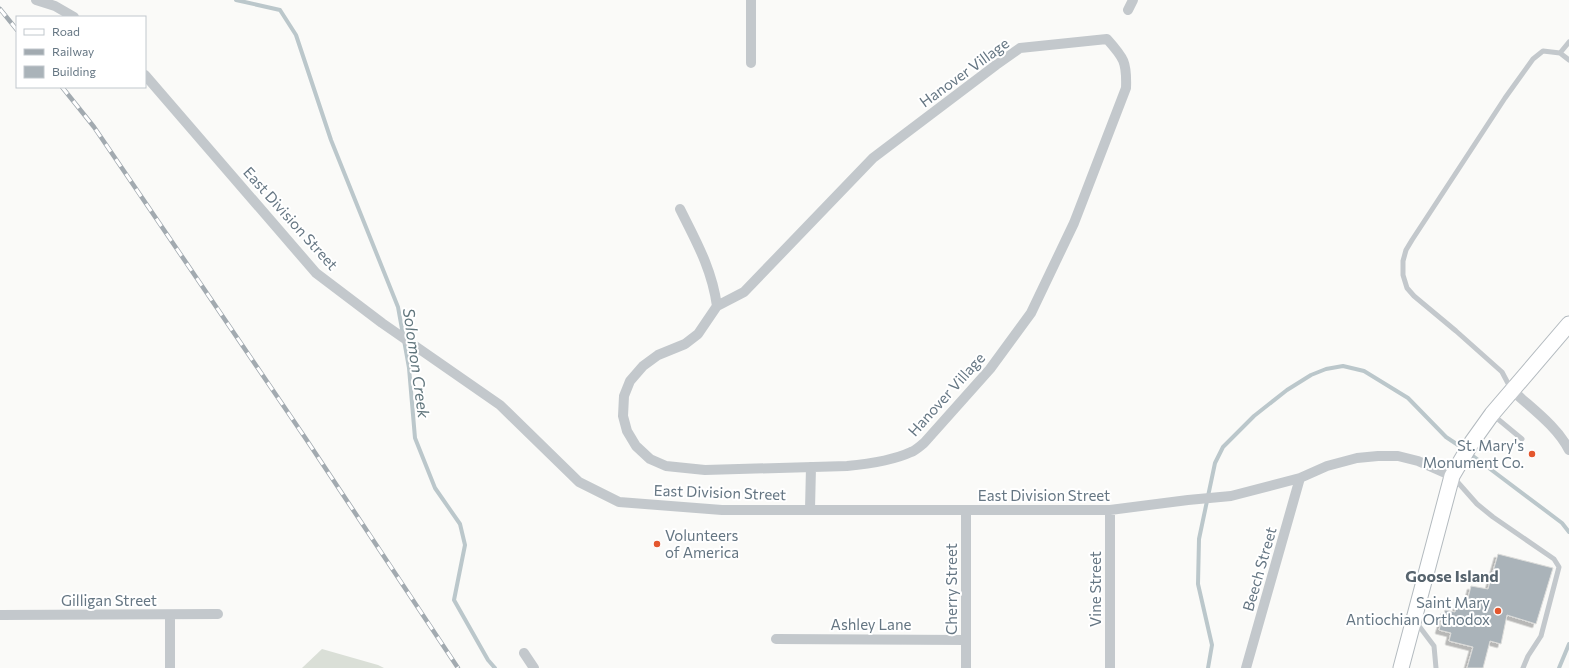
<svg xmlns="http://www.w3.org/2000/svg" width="1569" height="668" viewBox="0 0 1569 668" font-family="Commissioner,sans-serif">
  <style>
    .green { fill: #dadfd7 }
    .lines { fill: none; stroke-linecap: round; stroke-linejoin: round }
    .stream { stroke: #bbc7cb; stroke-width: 4 }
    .building { fill: #aab3b9; stroke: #dcdcda; filter: url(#shadow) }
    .secondary-casing { stroke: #b3babf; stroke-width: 17 }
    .lane { stroke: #c3c8cc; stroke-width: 5 }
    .street { stroke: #c3c8cc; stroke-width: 10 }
    .secondary { stroke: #fff; stroke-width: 15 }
    .rail-casing { stroke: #a2aab0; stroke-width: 4.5 }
    .rail { stroke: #fff; stroke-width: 3; stroke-dasharray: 9; stroke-linecap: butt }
    .poi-dot { fill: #e4572e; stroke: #fff; stroke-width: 1.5 }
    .labels { text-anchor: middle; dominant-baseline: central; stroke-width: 4; stroke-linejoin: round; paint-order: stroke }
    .street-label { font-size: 15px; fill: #657683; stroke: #fff }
    .poi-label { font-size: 15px; fill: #657683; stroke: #fff; text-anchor: end }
    .water-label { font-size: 16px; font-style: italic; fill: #60757c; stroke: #fff }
    .neighbourhood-label { font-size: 16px; font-weight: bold; fill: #57646e; stroke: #fff }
  </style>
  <defs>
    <filter id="shadow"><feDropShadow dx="-3.5" dy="3.5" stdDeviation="0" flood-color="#0004"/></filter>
  </defs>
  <rect width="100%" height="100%" fill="#fafaf8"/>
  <path class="green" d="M322,649L378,665L384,668H302Z"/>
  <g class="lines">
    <path class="stream" d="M236,0L280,10L296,35L331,140L398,307L409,368L415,438L435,488L460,524L465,545L454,600L488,660L495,668
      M1469,453L1562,523L1569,532
      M1208,668L1212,645L1198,584L1199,539L1215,463L1223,447L1254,416L1287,390L1311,375L1326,369L1343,366L1364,371L1408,398L1446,437L1464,449
      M1559,668L1569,644"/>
  </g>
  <path class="building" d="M1498,554L1553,568L1536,624L1507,615L1501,644L1490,641L1483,668H1467L1473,647L1449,641L1451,633L1439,630L1445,610L1455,612L1457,605L1466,606L1471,586L1488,589Z"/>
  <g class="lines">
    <defs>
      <path id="secondary" d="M1401,668L1452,476L1472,442L1492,414L1569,324"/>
    </defs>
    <use href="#secondary" class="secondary-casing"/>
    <path class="lane" d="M1569,42L1560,53L1569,60
      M1511,389L1502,372L1456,331L1414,296L1407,288L1403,275V261L1406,250L1412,240L1505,98L1533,59L1543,51L1560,53
      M1493,415L1522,439
      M1454,478L1477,504L1493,517L1554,559L1559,567L1541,636L1528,656L1523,668
      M1416,622L1434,646L1436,668"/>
    <path class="street" d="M36,0L55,6L74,17
      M1128,10L1133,0
      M1107,39C1124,58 1127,62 1126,88L1074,223L1031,313L990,369L924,443C920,446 916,450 911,452C892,461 868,464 847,466L705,470L666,466L650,459L636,446L627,431L623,416L624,396L630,381L643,366L658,355L685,344L698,334L717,306L744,292L873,158L996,65L1020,48Z
      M751,63V0
      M145,75L316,273L382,323L500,405L579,482L619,502L722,510H1110L1188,500L1231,496L1300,478L1327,466L1357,458L1378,456H1398L1418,461L1452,476
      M680,209C696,241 712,269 717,306
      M1512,390C1531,408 1557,426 1569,450
      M810,509L811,467
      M966,510V668
      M0,615L218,614
      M170,615V668
      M776,639L966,640
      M524,653L534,668
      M1110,668V510
      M1246,668L1300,478"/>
    <use href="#secondary" class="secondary"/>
    <defs>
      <path id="rail" d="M0,9L17,30
        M62,87L94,127L306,439L458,668"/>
    </defs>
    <use href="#rail" class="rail-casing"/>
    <use href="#rail" class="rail"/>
  </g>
  <g class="poi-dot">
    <circle cx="1532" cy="454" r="4"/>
    <circle cx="657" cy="544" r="4"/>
    <circle cx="1498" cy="611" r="4"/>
  </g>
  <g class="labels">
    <g class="street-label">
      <text transform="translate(964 72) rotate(-36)">Hanover Village</text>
      <text transform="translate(291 218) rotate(48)">East Division Street</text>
      <text transform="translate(946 394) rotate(-48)">Hanover Village</text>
      <text transform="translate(720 492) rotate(2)">East Division Street</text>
      <text x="1044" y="495">East Division Street</text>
      <text transform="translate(1259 569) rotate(-74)">Beech Street</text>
      <text transform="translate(951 589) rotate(-90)">Cherry Street</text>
      <text transform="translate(1095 589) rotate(-90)">Vine Street</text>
      <text x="109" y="600">Gilligan Street</text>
      <text x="871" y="624">Ashley Lane</text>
    </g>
    <g class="poi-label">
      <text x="1524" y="445">St. Mary's<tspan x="1524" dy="17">Monument Co.</tspan></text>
      <text x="665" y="535" text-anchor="start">Volunteers<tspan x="665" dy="17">of America</tspan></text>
      <text x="1490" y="602">Saint Mary<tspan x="1490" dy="17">Antiochian Orthodox</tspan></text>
    </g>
    <g class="water-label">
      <text transform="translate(417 363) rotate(82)">Solomon Creek</text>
    </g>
    <g class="neighbourhood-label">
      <text x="1452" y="575">Goose Island</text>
    </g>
  </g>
  <rect x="16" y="16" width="130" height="72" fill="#ffffff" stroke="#c1c8cd"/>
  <rect x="24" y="29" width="20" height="6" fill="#ffffff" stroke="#c1c8cd"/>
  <text x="52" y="36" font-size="12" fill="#657683">Road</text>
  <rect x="24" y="49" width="20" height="6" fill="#a2aab0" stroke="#c1c8cd"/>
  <text x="52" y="56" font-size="12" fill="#657683">Railway</text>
  <rect x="24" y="66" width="20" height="12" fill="#aab3b9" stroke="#c1c8cd"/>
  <text x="52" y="76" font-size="12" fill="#657683">Building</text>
</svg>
